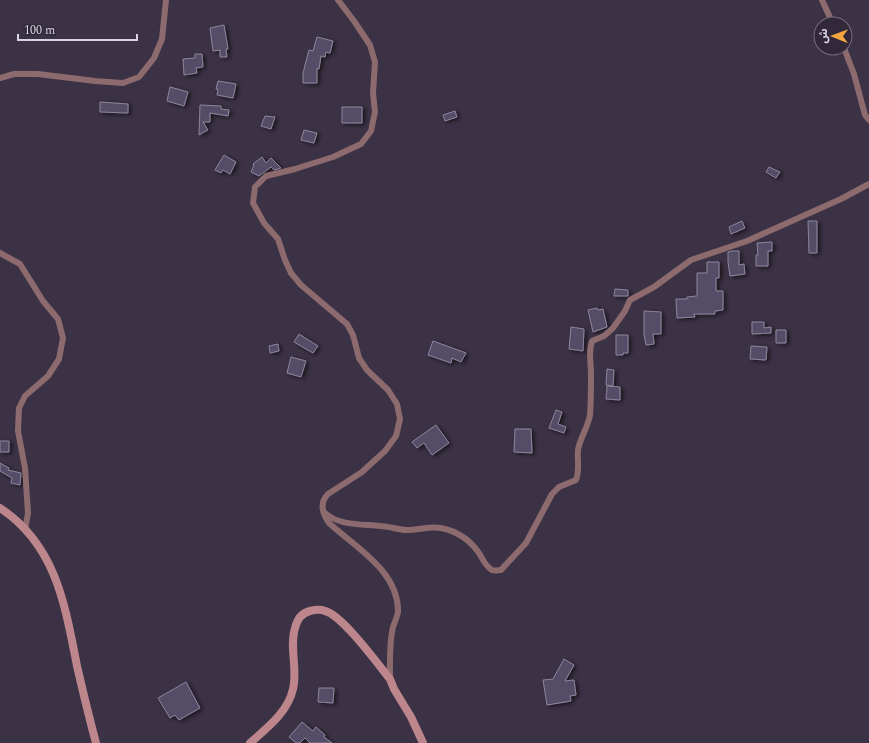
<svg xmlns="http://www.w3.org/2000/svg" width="869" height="743" viewBox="0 0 869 743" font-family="Spectral,'Noto Sans Arabic',serif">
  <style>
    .building { fill: #544e67; stroke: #8b859c; filter: url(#shadow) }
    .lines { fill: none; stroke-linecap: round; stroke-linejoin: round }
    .minor { stroke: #8d6a6e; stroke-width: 6 }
    .secondary { stroke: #bd868c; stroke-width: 8 }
  </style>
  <defs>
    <filter id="shadow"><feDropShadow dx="2.5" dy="1.5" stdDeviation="2" flood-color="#0009"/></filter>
  </defs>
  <rect width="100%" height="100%" fill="#3c3245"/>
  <path class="building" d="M224,25L228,49H226L227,57H220V50L213,51L210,28Z
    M317,37L333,41L330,53L326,52L325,57L321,56L319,69L317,68V83H303V73L309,50L313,51Z
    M195,54H202L203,67L196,68L197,73L184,75L183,59L195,58Z
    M218,81L236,84L233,98L217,95L218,89H216Z
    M170,87L188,92L184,106L167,101Z
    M100,102L128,104V113L100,112Z
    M200,105L221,106V109L229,110L228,116L210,113V122H203L208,130L199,135Z
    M342,107H362V123H342Z
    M455,111L457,117L445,121L443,115Z
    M265,116L275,117L271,129L261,126Z
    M304,130L317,133L314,143L301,140Z
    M224,155L236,162L230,174L223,170L221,173L215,170Z
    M262,157L266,163L271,158L281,168L274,170L271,167L259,176L251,172L254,165L253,164Z
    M769,167L780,172L776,178L766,172Z
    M742,221L745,228L731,234L729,227Z
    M808,221H817V253H809Z
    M772,242V251H768V266H756V255H758L757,243Z
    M732,251H739V265L744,264L745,274L730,276L728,262V252Z
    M707,262H719V278H716V291H723V310L715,311V314H694L695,317L677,318L676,299H687V297L697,296V273H707Z
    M615,289L628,290V296H614Z
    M597,308L598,310L603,309L607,327L593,332L588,310Z
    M644,311L661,312V334H653L654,344L646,345L644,334Z
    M752,322H764V328L771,327V333L752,334Z
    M571,327L584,329L583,351L569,349Z
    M776,330H786V343H776Z
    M299,334L318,346L313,353L294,342Z
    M616,335H628V353H623V355H616Z
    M433,341L466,353L461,362L452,358L451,363L428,355Z
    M278,344L279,351L270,353L269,346Z
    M751,346L767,347L766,360L750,359Z
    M291,357L306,361L301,377L287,373Z
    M607,369L614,370L613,386L606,385Z
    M607,386L620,387V400L606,399Z
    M556,410L562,412L558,424L566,427L564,433L549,428Z
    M436,425L449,443L432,455L424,443L417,448L412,442Z
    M515,429H531L532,453L514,452Z
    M0,441H9V452H0Z
    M0,463L9,468L8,470L21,473L20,485L11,483L12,478L0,471Z
    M564,659L574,665L565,681L574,680L576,695L570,696L571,701L547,705L543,680L553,679Z
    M186,682L200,708L179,720L175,715L170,718L158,698Z
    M319,688H334L333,703L318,702Z
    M302,722L313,731L316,727L325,735L324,737L332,743H310L305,738L300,743H296L289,737Z"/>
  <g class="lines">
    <path class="minor" d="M338,0L354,21L370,45L375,62L373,93L375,112L371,131L361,144L333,157L295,169L266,176L255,187L253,203L264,223L278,239L285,260L291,273L301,285L347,324L353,335L359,358L367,370L388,390L397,404L400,419L396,436L385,451L362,472L328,494C319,503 322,513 329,523C355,547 399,571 398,612C397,617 395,622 393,627C389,643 390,662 390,679
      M822,0L833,24
      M844,48L854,74L865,115L869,120
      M0,78L14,74H38L95,81L123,83L139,77L154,58L162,39L166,0
      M0,253L20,264L43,301L58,319L63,338L59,359L48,376L25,396L19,408L18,431L25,468L28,513L25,530
      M324,512C338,526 362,524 380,526C389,526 398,530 407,530C419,530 429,526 441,528C456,531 470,540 479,553C482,558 486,567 492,570C495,571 498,570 501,570L526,543L552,494L559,487L576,480C580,470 577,461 578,450C580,438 588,427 590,415C591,402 591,387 591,374C591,361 588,353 592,341L604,336L613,328L625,311L630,300L654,287L691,260L747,241L841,199L869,184"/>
    <path class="secondary" d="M0,508C56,545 65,605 77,666C83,692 89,717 96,743
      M250,743C267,728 288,712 293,689C298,669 289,647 295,628C297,620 301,613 310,611C314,610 320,609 325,611C342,615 377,663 390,679L394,689L411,717L423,743"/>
  </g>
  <g transform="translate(833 36) rotate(271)"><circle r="19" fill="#31283a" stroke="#746d7c"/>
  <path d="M0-3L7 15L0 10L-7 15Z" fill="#f2a541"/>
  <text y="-6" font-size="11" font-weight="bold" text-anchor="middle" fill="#d9d4df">ش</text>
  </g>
  <path d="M18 34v6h119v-6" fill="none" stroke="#d9d4df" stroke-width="2"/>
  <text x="24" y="34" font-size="12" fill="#d9d4df" stroke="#31283a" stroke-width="3" paint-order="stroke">100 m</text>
</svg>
